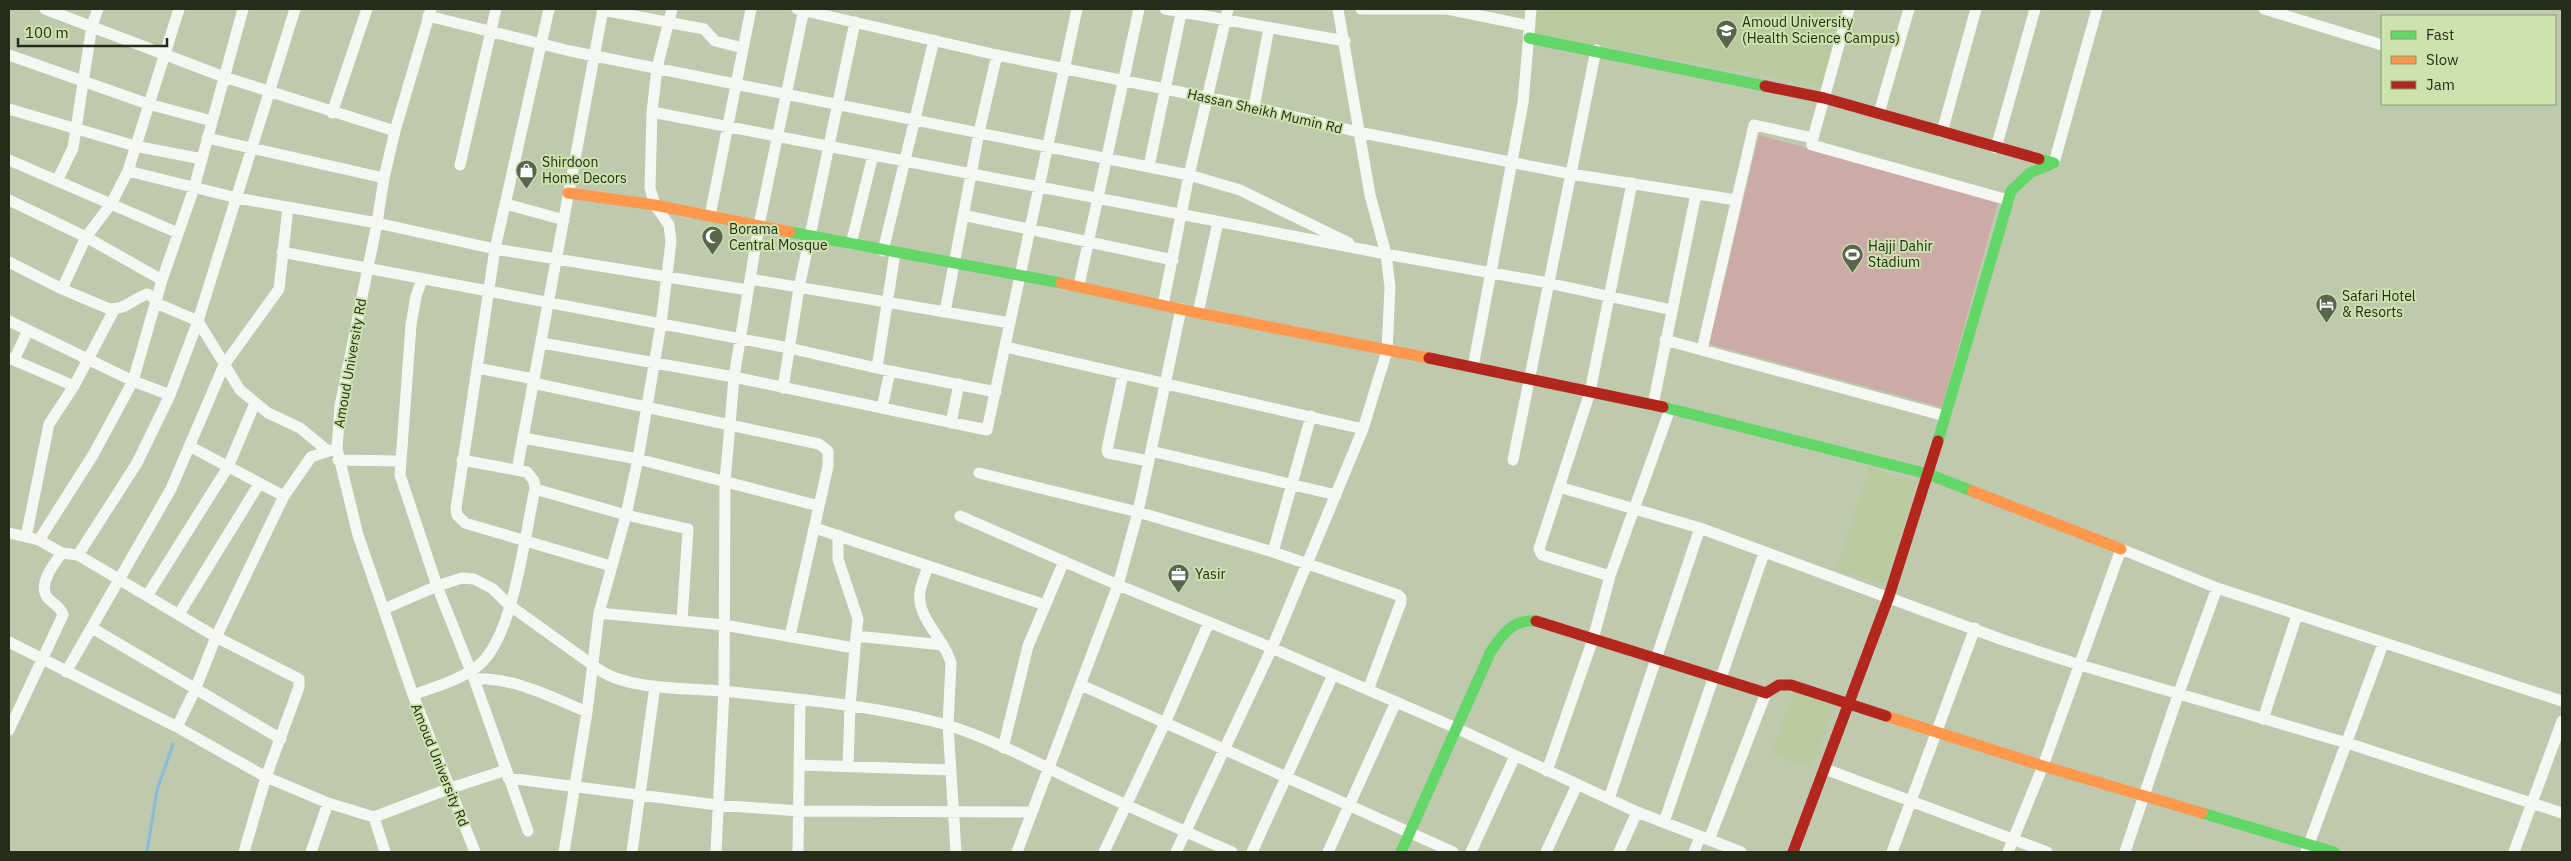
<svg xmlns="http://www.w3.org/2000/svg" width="2571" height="861" viewBox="0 0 2571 861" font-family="'IBM Plex Sans',sans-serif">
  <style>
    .built { fill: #b9cb9e }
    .garden { fill: #ccaaa5 }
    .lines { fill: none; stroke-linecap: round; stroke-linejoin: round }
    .stream { stroke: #89bbda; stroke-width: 3 }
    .street { stroke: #f5f7f3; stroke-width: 11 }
    .fast { stroke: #63d668; stroke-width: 11 }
    .slow { stroke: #ff974d; stroke-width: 11 }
    .jam { stroke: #b3261e; stroke-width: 11 }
    .labels { text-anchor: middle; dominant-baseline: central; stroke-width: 4; stroke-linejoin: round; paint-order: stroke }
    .poi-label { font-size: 14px; fill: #252d18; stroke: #cde3ad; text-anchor: start }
    .street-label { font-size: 14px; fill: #252d18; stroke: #cde3ad }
  </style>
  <rect width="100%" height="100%" fill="#bec9ad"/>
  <path class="built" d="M1538,9H1837L1829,65L1820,86L1534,33Z
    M2294,9H2322L2319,17Z
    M1870,468L1916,483L1884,584L1837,569Z
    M1794,692L1834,706L1812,768L1772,754Z"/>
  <path class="garden" d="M1759,135L1998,202L1942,407L1709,344Z"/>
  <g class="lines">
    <path class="stream" d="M147,852L157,790L173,744"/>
    <path class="street" d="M45,9L224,77L395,131
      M431,9L395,131L384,178L377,223L340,406L337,449L358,535L413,695L475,852
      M549,9L495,249L456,508L457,515L465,523L611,566
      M797,9L997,55L1254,107L1358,132L1571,174L1736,200
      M1165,9L1345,41
      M1361,9H1447L1530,26
      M2264,9L2382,45
      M602,10L704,29L715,41L743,48
      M428,16L570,51L1189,175L1240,190L1349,243
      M9,55L148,104L212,121
      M1254,107L1269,28
      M9,109L135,146L202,159
      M652,112L1386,254L1548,283L1672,310
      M332,113L367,9
      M1879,113L1909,9
      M1942,132L1976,9
      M207,138L384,178
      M1813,138L1812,145L2008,200
      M1996,148L2035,9
      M9,160L178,233
      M2054,163L2097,9
      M460,165L496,9
      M1149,166L1182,9
      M128,171L237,198L377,223L495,249L748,290
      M57,181L73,148L92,25L98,9
      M9,200L86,237L162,280
      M506,204L564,220
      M963,215L1173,260
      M710,216L751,9
      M851,244L873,155
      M883,251L934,40
      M282,252L789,348L890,371L996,392
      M9,262L62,289L107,308C123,312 133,299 147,294L153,297L156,303L198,321L240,390L268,413L300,428L328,451
      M750,279L1010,323
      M422,280L416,296L411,325L400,475L437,586L474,679L528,831
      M1079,285L1139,9
      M62,289L86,237L111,204L128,171L179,9
      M1163,305L1189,175L1228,9
      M945,312L979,132L997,55
      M1198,313L1218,222
      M9,321L133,381L170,395
      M1665,340L1945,416
      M542,343L734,377L987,430L1077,9
      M1006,347L1363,429
      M1702,350L1754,125L1813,138L1849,9
      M9,358L74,386
      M14,360L28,330
      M1473,367L1523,103L1531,9
      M477,368L534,379
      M877,368L895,253
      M1123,374L1107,450L1108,453L1148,461
      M533,383L730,425L725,481L724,691L716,852
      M783,388L799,288L855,22
      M1653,405L1696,194
      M882,408L890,371
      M951,423L959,384
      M523,438L638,459L819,506
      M189,446L284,496
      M1151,451L1336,495
      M338,460L400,461
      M1513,460L1596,50
      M517,470L603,9
      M979,473L1138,512L1273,552L1398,595L1401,598V602L1368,690
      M1559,487L1700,528L2003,640L2080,665L2347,743L2562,813
      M535,489L626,515L688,529L682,621
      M960,516L1118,585L1272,648L1456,728L1637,812L1741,852
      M815,528L1045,605
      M9,533L39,540L62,553L78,555L216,637L299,679V687L266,777L244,852
      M838,535V559L858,619L856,636
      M26,537L49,424L74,386L114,310
      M39,540L93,455L133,381L162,280L194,188L243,9
      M1273,552L1311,416
      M78,555L137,463L170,395L198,321L295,9
      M928,566C926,574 921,583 920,592C916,618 945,639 951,663L948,725L956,852
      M1610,576L1542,555L1539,549L1590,392L1632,183
      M147,596L228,467L255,403
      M384,609L437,586L462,578L474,579L493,589L509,605L601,671C631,690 687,688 722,691C791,698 865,705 932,721C980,732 1036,763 1081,784C1131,808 1182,830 1232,852
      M599,613L724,625L854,648
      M179,614L259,484
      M92,628L281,739
      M790,636L828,466V451L819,444L730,425L734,377L759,225L804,9
      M9,642L177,727L266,777L328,803L374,817L448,789L506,770
      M66,672L171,489L224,365L279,289L288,207
      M1721,678L1764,553
      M474,679C513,677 552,697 587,712
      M1081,685L1453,852
      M413,695C434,687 461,680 479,665C514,636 525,533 535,489L534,481L527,472L462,460
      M2263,719L2297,615
      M177,727L195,690L216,637L284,496L311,457L332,450
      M9,730L63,615C60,605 52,604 47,597C38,583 54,564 62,553
      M1003,748L1028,646L1064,561
      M800,765L951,770
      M848,767L850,707L856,636L943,645
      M1825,769L2047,852
      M1547,771L1593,639L1610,576L1670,409
      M508,778L717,805L799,811L1031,812
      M1609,799L1700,528
      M374,817L385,852
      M1664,822L1714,676
      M1709,840L1766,693
      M311,852L328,803
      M564,852L587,712L599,613L626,515L638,459L661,324L671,242L669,225L655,205L650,188L652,112L657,68L672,9
      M632,852L655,686
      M798,852L800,701
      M1017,852L1118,585L1138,512L1181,309
      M1104,852L1165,723L1209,622
      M1176,852L1272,648L1363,429L1387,351L1390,287L1386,254L1370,195L1338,9
      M1252,852L1333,675
      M1328,852L1396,702
      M1471,852L1515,756
      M1546,852L1577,785
      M1619,852L1637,812
      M1694,852L1700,837
      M1892,852L1975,628
      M2008,852L2043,766L2121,549L2217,588L2562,701
      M2125,852L2178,695L2217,588
      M2306,852L2383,644
      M2514,852L2562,721"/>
    <path class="fast" d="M1529,38L1765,86
      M790,232L1061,283
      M1663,407L1928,474L1972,491
      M1938,441L2011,191L2030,173L2054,163L2039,159
      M2202,813L2334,852
      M1401,852L1491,651C1503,634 1513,619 1536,621"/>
    <path class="slow" d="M568,193L655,205L790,232
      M1061,283L1198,313L1429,358
      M1972,491L2121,549
      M1886,716L2043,766L2202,813"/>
    <path class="jam" d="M1765,86L1824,98L2039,159
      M1429,358L1663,407
      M1536,621L1766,693L1779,685H1791L1886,716
      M1793,852L1889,596L1938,441"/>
  </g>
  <defs>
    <symbol id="university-pin" viewBox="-11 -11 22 30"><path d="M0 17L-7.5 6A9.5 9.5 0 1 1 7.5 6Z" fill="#5b644c" stroke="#cde3ad"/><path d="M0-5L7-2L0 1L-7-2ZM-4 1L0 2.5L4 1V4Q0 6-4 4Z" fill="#fff"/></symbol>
    <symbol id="shop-pin" viewBox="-11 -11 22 30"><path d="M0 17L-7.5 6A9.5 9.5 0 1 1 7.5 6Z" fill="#5b644c" stroke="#cde3ad"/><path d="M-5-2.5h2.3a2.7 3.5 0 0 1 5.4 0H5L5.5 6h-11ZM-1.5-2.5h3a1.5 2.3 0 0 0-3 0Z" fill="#fff"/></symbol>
    <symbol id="mosque-pin" viewBox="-11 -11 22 30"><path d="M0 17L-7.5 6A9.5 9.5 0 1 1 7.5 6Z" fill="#5b644c" stroke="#cde3ad"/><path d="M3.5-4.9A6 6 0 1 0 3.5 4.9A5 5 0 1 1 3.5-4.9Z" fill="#fff"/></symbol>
    <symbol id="stadium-pin" viewBox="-11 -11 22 30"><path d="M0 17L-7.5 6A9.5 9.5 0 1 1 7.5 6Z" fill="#5b644c" stroke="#cde3ad"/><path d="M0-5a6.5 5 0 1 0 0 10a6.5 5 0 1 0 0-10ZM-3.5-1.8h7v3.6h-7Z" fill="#fff"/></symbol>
    <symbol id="hotel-pin" viewBox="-11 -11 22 30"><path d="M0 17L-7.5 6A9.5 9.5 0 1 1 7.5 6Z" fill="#5b644c" stroke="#cde3ad"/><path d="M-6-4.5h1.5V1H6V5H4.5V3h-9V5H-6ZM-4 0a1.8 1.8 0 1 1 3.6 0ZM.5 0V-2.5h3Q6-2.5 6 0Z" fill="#fff"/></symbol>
    <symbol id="office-pin" viewBox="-11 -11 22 30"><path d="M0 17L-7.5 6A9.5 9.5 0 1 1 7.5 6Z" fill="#5b644c" stroke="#cde3ad"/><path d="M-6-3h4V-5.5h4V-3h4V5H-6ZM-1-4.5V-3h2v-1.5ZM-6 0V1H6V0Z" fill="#fff"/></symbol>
  </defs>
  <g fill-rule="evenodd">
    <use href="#university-pin" x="1714" y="18" width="25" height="34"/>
    <use href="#shop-pin" x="514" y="158" width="25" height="34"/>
    <use href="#mosque-pin" x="700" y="224" width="25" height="34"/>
    <use href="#stadium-pin" x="1840" y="242" width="25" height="34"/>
    <use href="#hotel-pin" x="2314" y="292" width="25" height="34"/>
    <use href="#office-pin" x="1166" y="562" width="25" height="34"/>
  </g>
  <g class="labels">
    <g class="poi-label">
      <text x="1742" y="22">Amoud University<tspan x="1742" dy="16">(Health Science Campus)</tspan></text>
      <text x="542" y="162">Shirdoon<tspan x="542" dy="16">Home Decors</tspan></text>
      <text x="729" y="229">Borama<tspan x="729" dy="16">Central Mosque</tspan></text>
      <text x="1868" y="246">Hajji Dahir<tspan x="1868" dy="16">Stadium</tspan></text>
      <text x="2342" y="296">Safari Hotel<tspan x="2342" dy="16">&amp; Resorts</tspan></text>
      <text x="1195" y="574">Yasir</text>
    </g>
    <g class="street-label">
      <text transform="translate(1265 111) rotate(13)">Hassan Sheikh Mumin Rd</text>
      <text transform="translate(350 363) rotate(-80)">Amoud University Rd</text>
      <text transform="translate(440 765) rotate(68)">Amoud University Rd</text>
    </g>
  </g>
  <rect width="2571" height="861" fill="none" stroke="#252d18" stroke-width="20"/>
  <rect x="2381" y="15" width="175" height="90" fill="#cde3ad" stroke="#8a9a71"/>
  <rect x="2391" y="31" width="25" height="8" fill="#63d668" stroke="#8a9a71"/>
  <text x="2426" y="40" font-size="15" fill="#252d18">Fast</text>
  <rect x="2391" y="56" width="25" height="8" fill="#ff974d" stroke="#8a9a71"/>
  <text x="2426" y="65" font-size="15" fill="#252d18">Slow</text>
  <rect x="2391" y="81" width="25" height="8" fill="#b3261e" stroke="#8a9a71"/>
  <text x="2426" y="90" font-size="15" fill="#252d18">Jam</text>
  <path d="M18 38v8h149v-8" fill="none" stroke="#252d18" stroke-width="2.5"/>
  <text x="25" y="38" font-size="15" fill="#252d18" stroke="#cde3ad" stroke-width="4" paint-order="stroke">100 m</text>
</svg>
